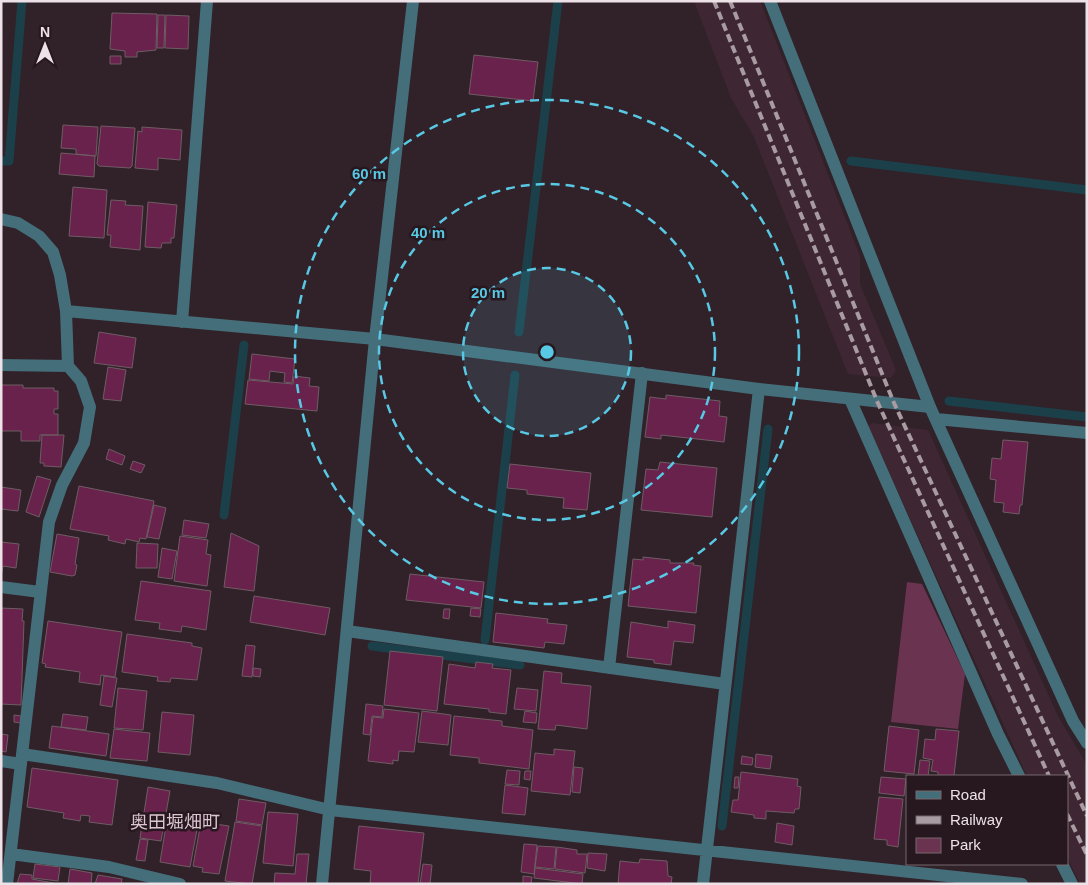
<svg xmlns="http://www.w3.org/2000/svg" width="1088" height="885" viewBox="0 0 1088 885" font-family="Arial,'Noto Sans JP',sans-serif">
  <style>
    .built { fill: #3e2733 }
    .green { fill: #6a3451 }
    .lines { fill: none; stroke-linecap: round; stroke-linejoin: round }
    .stream { stroke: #1b4049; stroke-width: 9 }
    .building { fill: #68224b; stroke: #6f5c65 }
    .minor { stroke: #446e79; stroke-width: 12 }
    .tertiary { stroke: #446e79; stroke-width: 12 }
    .rail { stroke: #a89ba1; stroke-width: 4; stroke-dasharray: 8 4; stroke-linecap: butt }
    .ring { fill: none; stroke: #58c9e4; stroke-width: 2.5; stroke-dasharray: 9 6 }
    .labels { text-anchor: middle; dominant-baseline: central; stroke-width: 5; stroke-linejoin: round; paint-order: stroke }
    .quarter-label { font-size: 18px; fill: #dbc5d0; stroke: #27171f }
    .centre { fill: #58c9e4; stroke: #27171f; stroke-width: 2.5 }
    .ring-label { font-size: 15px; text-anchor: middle; font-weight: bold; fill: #58c9e4; stroke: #27171f; stroke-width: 5; stroke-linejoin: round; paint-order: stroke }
  </style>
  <rect width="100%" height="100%" fill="#312129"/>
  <path class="built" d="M694,1H760L860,256V284L896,370L891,378L848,374L754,137L731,98Z
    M872,423L928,430L1058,716L1087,765V884H1080L1067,857V776H1027L868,426Z"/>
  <path class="green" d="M907,582L922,584L965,674L958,729L891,722Z"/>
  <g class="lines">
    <path class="stream" d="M1,161H9L22,1
      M851,161L1087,190
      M519,332L558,1
      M949,401L1087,417
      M224,515L244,345
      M485,640L515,375
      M372,646L520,665
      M722,826L768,429"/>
  </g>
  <path class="building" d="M112,13L157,14L156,50L137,52V57H125V51L110,49Z
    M158,15H165L164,48H157Z
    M166,15L189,16L188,49L165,48Z
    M474,55L538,62L533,101L469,94Z
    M110,56H121V64H110Z
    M63,125L98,127L96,156L76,154V149L61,148Z
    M101,126L135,128L132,166L130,168L99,166L97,164Z
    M142,127L182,130L180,160L158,158V170L135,168L138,131L142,132Z
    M61,153L95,156L94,177L59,174Z
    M73,187L107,190L104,238L69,236Z
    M111,200L126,201L125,205L143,206L140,250L110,247L111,235H107Z
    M148,202L177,205L174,238H171V243H162L161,248L145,247Z
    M99,332L136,338L132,368L94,363Z
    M252,354L295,359L292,383L284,382L285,373L270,371L269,381L249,379Z
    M108,367L126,370L121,401L103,399Z
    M294,376L310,378L309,386L319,387L317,411L245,404L248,380L293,384Z
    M1,385H23V388H54V391H58V409H54V414H58V435H40V441H21V431H1Z
    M666,395L720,401L719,416L727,417L724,442L661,435V439L645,437L650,397L666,399Z
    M42,435H64L61,467L44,466V463H40Z
    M1003,440L1028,442L1022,505H1020L1019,514L1003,512L1004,503L994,502L996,480L990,479L992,458L1001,459Z
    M109,449L125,456L122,465L106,459Z
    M133,461L145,465L141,473L130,469Z
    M660,462L717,468L712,517L641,510L646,469L658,470Z
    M510,464L591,473L587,510L563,508L564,498L527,494V490L507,488Z
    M37,476L51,480L39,517L26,512Z
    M79,486L154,501L146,539L140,538L139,542L126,539L125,544L108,540L109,536L70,529Z
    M1,487L21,490L18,511L1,509Z
    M154,505L166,508L159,539L147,537Z
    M184,520L209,524L206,538L182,535Z
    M231,533L259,546L254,591L224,587Z
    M57,534L79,538L75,564L77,565L75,575L72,576L50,572Z
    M180,536L208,540L206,554L211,555L207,586L174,581Z
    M1,542L19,544L16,568L3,566L1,576Z
    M137,543L158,544L157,568H136Z
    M162,548L177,551L172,579L158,577Z
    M643,557L670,560V563H694L693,565L701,566L696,613L628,606L633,559L643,560Z
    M410,574L484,582L481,608L406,600Z
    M141,581L211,591L206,630L182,626L181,632L159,629L160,623L135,620Z
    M254,596L330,608L325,635L250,622Z
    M1,608L23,609L22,621H24L21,705L1,704Z
    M471,608L481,609L480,617L470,616Z
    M444,609H450L449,619L443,618Z
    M496,613L548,619L547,623L567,625L564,644L545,642L544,648L493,642Z
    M48,621L122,632L115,677L101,675L100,685L79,682L80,672L45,667L46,664L42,663Z
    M668,621L695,625L693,643L674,641L671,665L654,663V660L627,657L631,622L668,628Z
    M127,634L192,643V646L202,648L197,680L171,678L170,682L157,681L158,677L122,672Z
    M246,645L255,646L252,677L242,676Z
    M390,651L443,657L437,711L384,705Z
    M476,662L493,664L492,668L511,670L506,714L489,712V709L444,704L449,664L475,668Z
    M253,668L261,669L260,677L253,676Z
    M544,671L562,673L561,683L591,686L587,729L556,725L555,730L538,729Z
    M104,676L117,678L112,707L100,705Z
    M118,688L147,691L143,730L114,728Z
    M517,688L538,690L536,711L514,709Z
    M366,704L383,706L382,717L372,716L370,735L363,734Z
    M384,709L419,713L414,752L399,751L398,761L393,760V764L368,761L373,717L383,718Z
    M422,711L451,715L448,745L418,742Z
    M525,711L537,713L536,723L523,722Z
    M162,712L194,715L190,755L158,752Z
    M63,714L88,717L86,730L61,727Z
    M14,715L21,716L20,723L14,722Z
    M454,716L502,721V726L533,730L529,769L479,763V758L450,755Z
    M52,726L109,734L106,756L49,748Z
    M889,726L919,730L914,774L884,771Z
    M114,729L150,733L147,761L110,758Z
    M936,729L959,731L954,776H938V772L931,771L933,760L923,758L925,739L935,740Z
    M1,734L8,735L6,752L1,751Z
    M554,749L575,751L570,795L531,791L535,753L554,755Z
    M756,754L772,756L770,769L755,767Z
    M742,756L753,758L752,765L741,764Z
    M920,760L930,761L928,776H918Z
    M574,767L583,768L580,793L572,792Z
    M32,768L118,780L112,825L89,822L90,816L81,815L80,821L63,818L64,813L27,807Z
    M507,770L520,771L519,785L505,784Z
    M525,771H531L530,780L524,779Z
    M741,772L798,779L797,786L801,787L799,809H795L794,813L766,811V819L754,818V815L731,812L733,800H738Z
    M735,777H739L738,788H734Z
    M881,777L906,779L904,796L879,793Z
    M505,785L528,788L525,815L502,813Z
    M148,787L170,791L161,841L140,838Z
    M879,797L903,799L898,847L887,845V840L874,839Z
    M239,799L266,803L262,825L236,821Z
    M268,812L298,814L293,866L263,863Z
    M168,814L199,819L190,867L160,862Z
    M201,822L229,826L219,874L202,872L203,868L193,866Z
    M235,822L262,826L252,884L225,881Z
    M777,823L794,826L792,845L775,842Z
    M359,826L424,833L418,884H370L371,871L354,869Z
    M140,839L148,840L145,861L136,860Z
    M524,844L537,845L534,874L521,872Z
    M538,846L556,847L554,869L535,867Z
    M557,847L577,850V854H587L585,873L555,869Z
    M588,853L607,854L605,871L587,868Z
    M297,854H309L306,884H274L275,873L295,874Z
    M640,859L667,861L668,876L672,877L671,884H618L620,861L639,863Z
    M35,864L60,867L58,881L33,878Z
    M423,864L432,865L430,884H420Z
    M535,868L583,874L582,884L534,878Z
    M70,869L92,873L91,884H68Z
    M20,874L32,875V879L58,884H17Z
    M98,875L122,879L121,884H95Z
    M523,876L532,877L531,884H523Z"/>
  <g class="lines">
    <path class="minor" d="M770,1L930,407L1073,721L1087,743
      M1,219L18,223L39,236L53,252L60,275L66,311L68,366L81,381L90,407L84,443L62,485L49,522L7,884
      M66,311L375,339
      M182,322L207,1
      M1,365L68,366
      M850,399L998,734L1019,776
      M936,419L1087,433
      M1,587L40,592
      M347,631L725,684
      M609,668L642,373
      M22,754L217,783L330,810L1022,884
      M1,761L21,764
      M11,854L109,867L180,884
      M1062,864L1072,884
      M703,884L759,389"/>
    <path class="tertiary" d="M375,339L759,389L930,407
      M322,884L375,339L413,1"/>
    <path class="rail" d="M714,1L877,401L1049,776
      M730,1L894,403L1087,816
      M1067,814L1087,855"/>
  </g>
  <circle cx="547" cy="352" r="84" fill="#58c9e4" fill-opacity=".12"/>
  <g class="ring">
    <circle cx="547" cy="352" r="84"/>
    <circle cx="547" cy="352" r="168"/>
    <circle cx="547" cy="352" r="252"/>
  </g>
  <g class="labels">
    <g class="quarter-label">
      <text x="175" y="822">奥田堀畑町</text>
    </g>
  </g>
  <circle cx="547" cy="352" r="8" class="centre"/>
  <g class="ring-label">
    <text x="369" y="179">60 m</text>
    <text x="428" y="238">40 m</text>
    <text x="488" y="298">20 m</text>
  </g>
  <rect width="1088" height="885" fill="none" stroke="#ede2e7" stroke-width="5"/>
  <rect x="906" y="775" width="162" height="90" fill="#27171f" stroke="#76686f"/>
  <rect x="916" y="791" width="25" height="8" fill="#446e79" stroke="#76686f"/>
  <text x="950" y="800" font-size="15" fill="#ede2e7">Road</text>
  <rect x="916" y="816" width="25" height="8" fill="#a89ba1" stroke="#76686f"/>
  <text x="950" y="825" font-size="15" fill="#ede2e7">Railway</text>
  <rect x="916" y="838" width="25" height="15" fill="#6a3451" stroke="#76686f"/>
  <text x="950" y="850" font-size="15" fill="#ede2e7">Park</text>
  <g transform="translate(45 45)" stroke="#27171f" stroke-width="4" paint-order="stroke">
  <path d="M0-4L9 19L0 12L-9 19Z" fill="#ede2e7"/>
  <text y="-8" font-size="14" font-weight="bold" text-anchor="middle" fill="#ede2e7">N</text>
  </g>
</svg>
